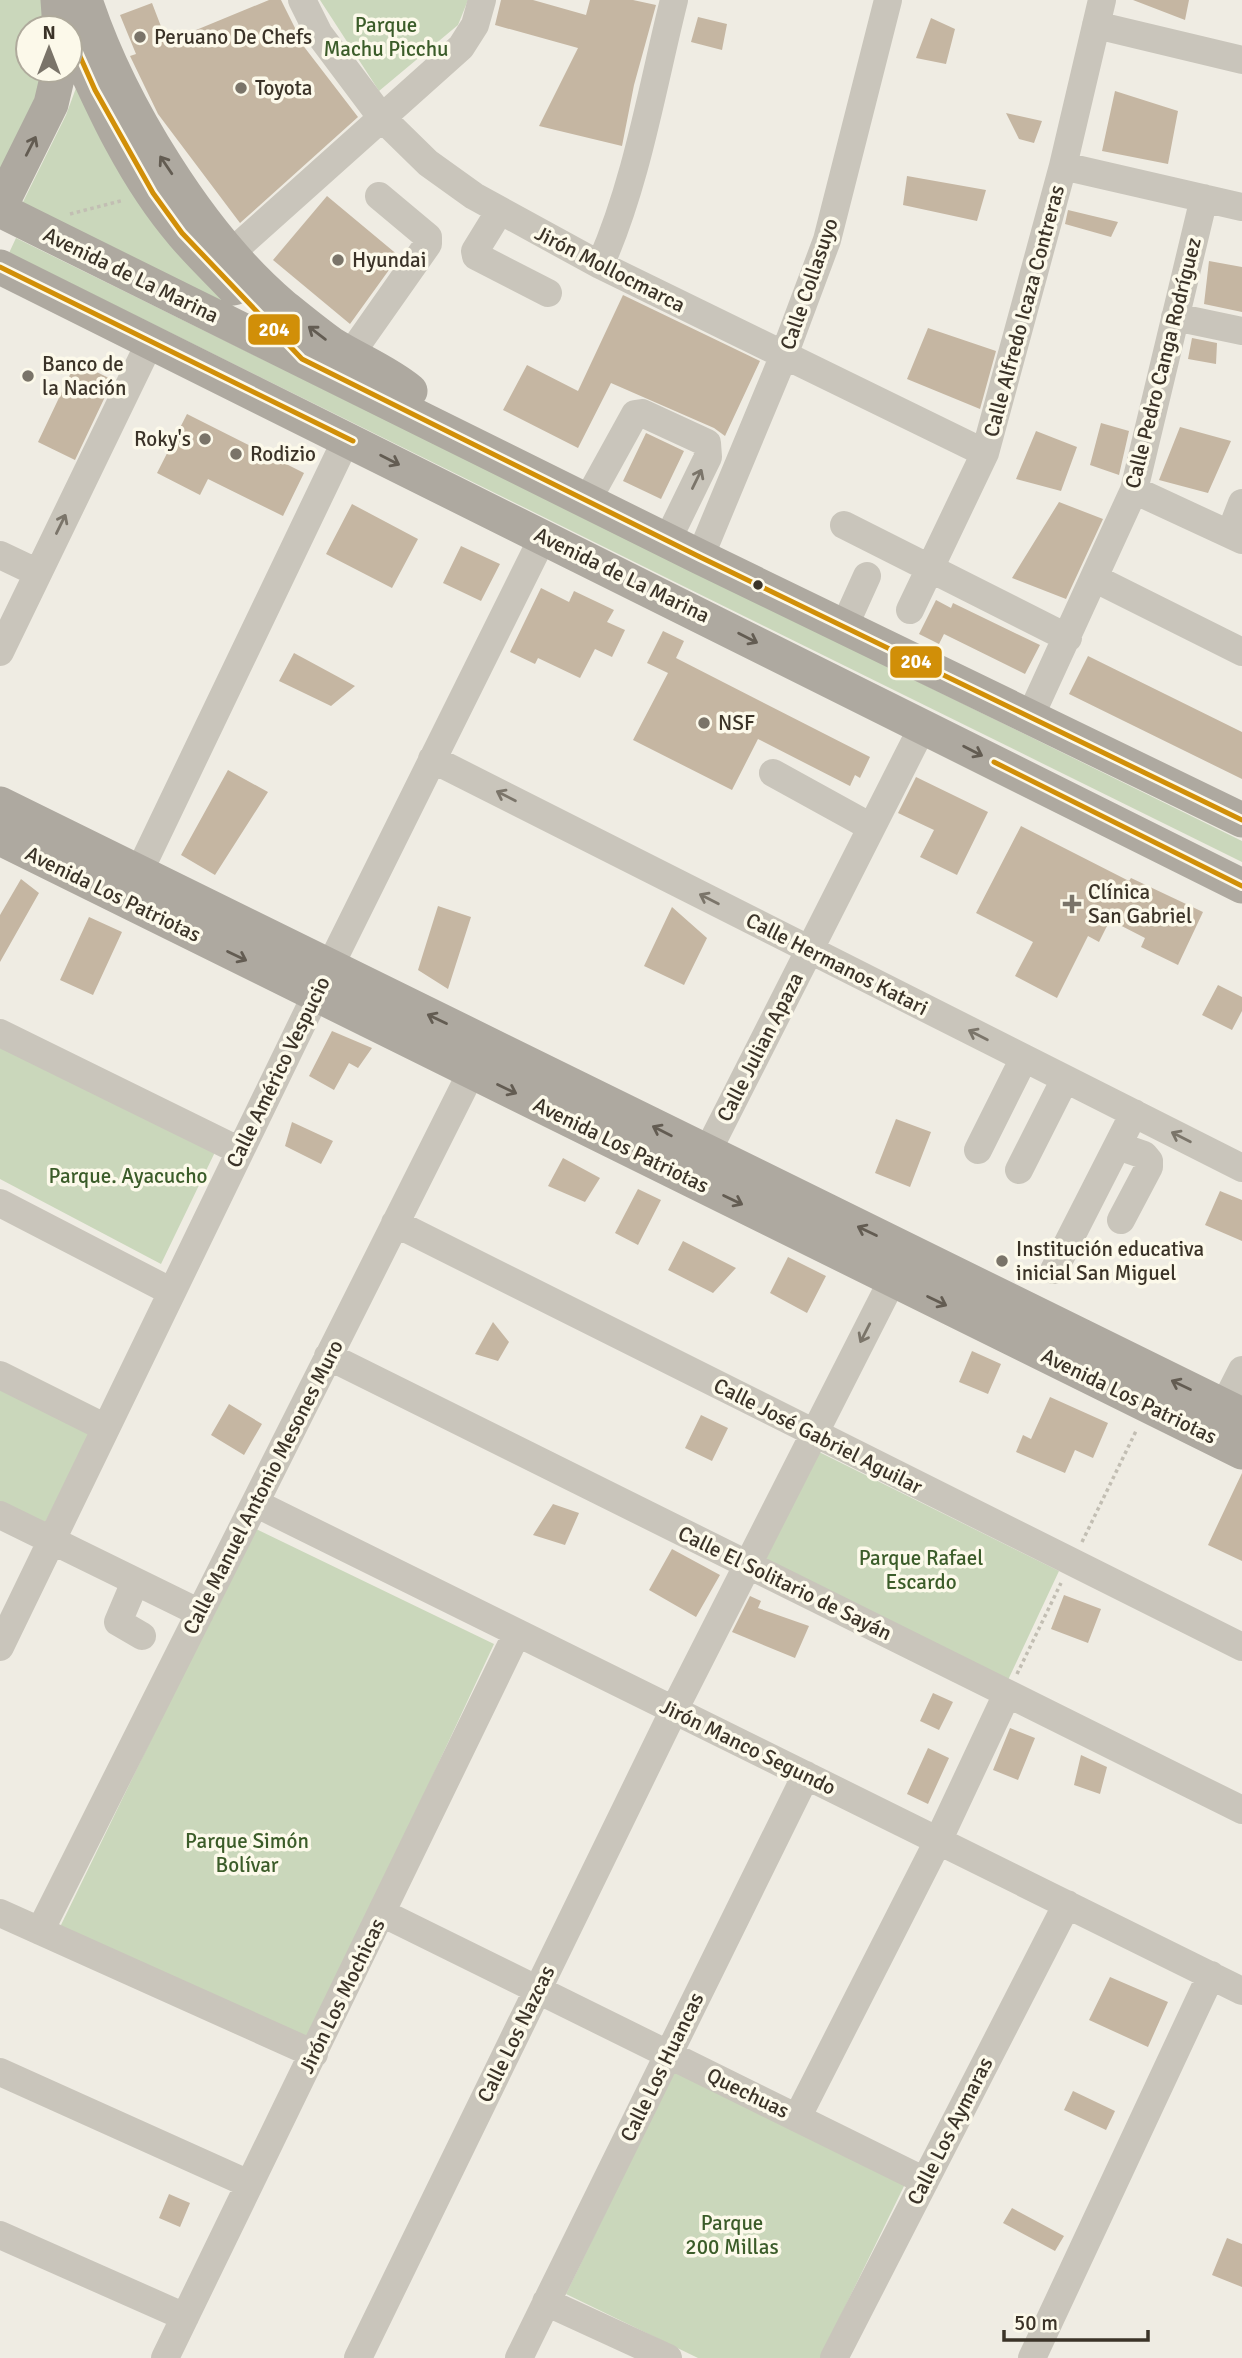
<svg xmlns="http://www.w3.org/2000/svg" width="1242" height="2358" viewBox="0 0 1242 2358" font-family="Signika,sans-serif">
  <style>
    .green { fill: #cad7bb }
    .building { fill: #c5b6a2 }
    .lines { fill: none; stroke-linecap: round; stroke-linejoin: round }
    .path { stroke: #c2beb3; stroke-width: 3.5; stroke-dasharray: 3.5 3.5; stroke-linecap: butt }
    .minor { stroke: #c9c5bb; stroke-width: 28 }
    .major { stroke: #aea9a0; stroke-width: 35 }
    .bus-1-casing { stroke: #fcf9ea; stroke-width: 10 }
    .bus-1 { stroke: #d18f08; stroke-width: 5 }
    .oneway { stroke: #635c52 }
    .oneway2 { stroke: #7b756a }
    .poi-dot { fill: #7a7469; stroke: #fcf9ea; stroke-width: 2.5 }
    .bus-dot { fill: #3b3328; stroke: #fcf9ea; stroke-width: 2.5 }
    .labels { text-anchor: middle; dominant-baseline: central; stroke-width: 7; stroke-linejoin: round; paint-order: stroke }
    .park-label { font-size: 21px; fill: #3b5c29; stroke: #fcf9ea }
    .poi-label { font-size: 21px; fill: #3b3328; stroke: #fcf9ea; text-anchor: start }
    .street-label { font-size: 21px; fill: #3b3328; stroke: #fcf9ea }
    .line-badge { stroke: #fcf9ea; stroke-width: 2.5 }
    .badge-label { font-size: 19px; text-anchor: middle; font-weight: bold; fill: #fff }
  </style>
  <rect width="100%" height="100%" fill="#efece3"/>
  <path class="green" d="M0,0H46L49,28H28V70H49L0,182Z
    M320,0H468L458,25L379,91Z
    M79,80L173,239L237,310L22,204L66,115Z
    M16,238L1242,841V862L9,253Z
    M0,1039L216,1150L161,1264L0,1179Z
    M0,1388L90,1432L44,1525L0,1504Z
    M811,1448L1059,1571L1008,1680L756,1557Z
    M254,1528L494,1644L310,2039L60,1927Z
    M674,2071L906,2182L820,2358H698L566,2294Z"/>
  <path class="building" d="M269,0H281L305,48L358,117L240,223L158,114L130,56L136,54L120,15L152,3L167,42Z
    M501,0H533L586,15L590,0H633L656,5L634,85L622,146L539,126L578,48L495,25Z
    M1133,0H1189L1185,20Z
    M698,17L727,24L722,50L691,42Z
    M931,18L955,29L946,64L916,58Z
    M1115,91L1178,111L1168,164L1102,151Z
    M1006,113L1042,121L1034,143L1019,139Z
    M907,176L986,190L977,221L903,205Z
    M327,196L399,256L350,324L273,260Z
    M1068,210L1118,222L1111,237L1065,224Z
    M1209,261L1242,267V312L1204,304Z
    M623,295L760,361L725,436L714,428L611,383L578,448L503,410L527,365L578,391Z
    M928,328L996,351L980,409L907,379Z
    M1192,338L1217,343L1216,364L1188,359Z
    M76,362L113,380L75,460L38,442Z
    M187,414L304,473L283,516L208,479L200,495L157,473Z
    M1101,423L1129,431L1119,475L1090,465Z
    M1180,427L1231,441L1208,493L1159,480Z
    M1036,431L1077,447L1061,491L1016,479Z
    M646,433L684,451L661,499L623,481Z
    M1059,502L1103,519L1066,599L1012,578Z
    M352,504L418,539L392,588L326,554Z
    M461,546L500,564L481,601L443,583Z
    M541,588L569,602L574,591L614,610L607,622L625,630L612,657L595,649L580,678L538,658L535,664L510,652Z
    M936,600L951,608L953,603L1040,645L1025,674L944,634L939,644L919,634Z
    M663,631L684,641L676,658L870,757L860,778L855,775L850,786L758,739L732,790L633,740L668,673L647,663Z
    M294,653L355,686L331,706L279,681Z
    M1088,656L1242,732V779L1069,694Z
    M228,770L268,792L215,875L181,855Z
    M916,777L988,812L957,875L920,857L934,830L898,813Z
    M1021,826L1129,881L1131,878L1203,912L1178,965L1141,947L1145,938L1110,920L1099,942L1088,936L1057,998L1015,976L1033,942L976,913Z
    M21,879L39,893L0,962V915Z
    M438,906L471,917L448,989L418,970Z
    M672,907L707,938L684,985L644,966Z
    M89,917L122,932L93,995L60,980Z
    M1218,985L1242,997V1011L1232,1030L1202,1015Z
    M332,1031L372,1048L358,1068L349,1063L334,1090L309,1076Z
    M896,1119L931,1132L910,1187L875,1173Z
    M292,1122L333,1141L321,1164L285,1146Z
    M563,1158L600,1178L585,1202L548,1186Z
    M638,1189L661,1200L638,1245L615,1233Z
    M1220,1191L1242,1200V1241L1205,1225Z
    M683,1241L736,1268L713,1293L668,1270Z
    M788,1257L826,1276L807,1313L770,1293Z
    M493,1322L509,1342L498,1361L475,1354Z
    M972,1351L1001,1364L988,1394L959,1382Z
    M1050,1397L1108,1423L1093,1458L1075,1450L1065,1473L1016,1452L1023,1435L1031,1439Z
    M229,1404L262,1424L244,1455L211,1435Z
    M701,1415L728,1428L712,1461L685,1448Z
    M1242,1473V1561L1208,1545Z
    M553,1504L579,1513L565,1545L533,1535Z
    M672,1549L720,1575L696,1617L649,1590Z
    M1064,1595L1101,1609L1088,1643L1051,1629Z
    M750,1596L761,1601L758,1608L809,1626L795,1658L732,1632Z
    M933,1693L953,1702L939,1730L920,1721Z
    M1010,1728L1035,1738L1018,1780L993,1770Z
    M928,1748L949,1758L928,1804L907,1794Z
    M1081,1755L1107,1767L1100,1794L1074,1785Z
    M1110,1977L1168,2002L1148,2047L1089,2020Z
    M1073,2091L1115,2111L1106,2130L1064,2110Z
    M169,2194L190,2203L180,2227L159,2218Z
    M1012,2208L1064,2236L1055,2251L1003,2223Z
    M1227,2238L1242,2244V2287L1212,2275Z"/>
  <g class="lines">
    <path class="path" d="M70,214L124,200
      M1082,1542L1137,1429
      M1017,1674L1061,1583"/>
    <path class="minor" d="M302,0L319,34L382,118L428,163L474,196L600,265L985,453
      M1096,25L1242,60
      M1063,166L1242,207
      M499,212L475,251L476,256L548,293
      M232,252L461,47L475,25L482,0
      M600,265C637,182 652,88 674,0
      M1175,317L1242,331
      M350,355L428,244V237L379,196
      M1134,490L1242,540
      M587,501L635,414L642,413L707,443L708,457L667,541
      M844,525L1068,638
      M1230,534L1242,503
      M0,555L38,573
      M700,557L784,355L827,240L888,0
      M1096,579L1242,652
      M910,610L985,453L1063,166L1102,0
      M844,627L867,576
      M0,652L151,340
      M1030,717L1134,490L1204,198
      M432,759L1242,1168
      M773,773L871,827
      M139,872L347,438
      M0,1033L240,1151
      M1118,1146L1144,1155L1149,1161V1167L1121,1220
      M978,1150L1024,1058
      M698,1170L923,726
      M1019,1170L1065,1079
      M0,1203L172,1292
      M395,1223L1242,1647
      M1054,1270L1134,1113
      M328,1356L1242,1810
      M0,1375L106,1428
      M1215,1423L1242,1370
      M255,1503L1242,1991
      M0,1515L200,1613
      M135,1582L118,1622L142,1636
      M0,1647L330,966L543,537
      M0,1913L314,2054
      M382,1913L925,2181
      M40,1931L480,1055
      M0,2072L249,2184
      M797,2118L938,1841L1007,1694
      M0,2235L185,2317
      M546,2302L668,2358
      M165,2358L517,1633
      M358,2358L674,1710L901,1263
      M519,2358L806,1775
      M834,2358L1067,1904
      M1032,2358L1211,1975"/>
    <path class="major" d="M58,0L60,28
      M85,0C119,103 199,235 283,306C299,319 316,333 333,345C359,361 387,372 410,391
      M70,34C101,103 133,176 183,234C199,253 217,270 234,288
      M0,207L51,104L59,70
      M0,210L700,557L1242,820
      M0,267L1242,886
      M0,804L1242,1415
      M0,838L1242,1452"/>
    <defs>
      <path id="bus-1" d="M70,34L95,90L153,193L182,233L302,359L700,557L1242,820
        M0,267L353,441
        M994,762L1242,886"/>
    </defs>
    <use href="#bus-1" class="bus-1-casing"/>
    <use href="#bus-1" class="bus-1"/>
  </g>
  <defs><path id="oneway-shaft" d="M-6 0H5M1.5-3L5.5 0L1.5 3" fill="none" stroke-width="1.6" stroke-linecap="round" stroke-linejoin="round" transform="scale(1.75)"/></defs>
  <g class="oneway">
    <use href="#oneway-shaft" transform="translate(31 146) rotate(-63)"/>
    <use href="#oneway-shaft" transform="translate(166 165) rotate(-124)"/>
    <use href="#oneway-shaft" transform="translate(317 333) rotate(-143)"/>
    <use href="#oneway-shaft" transform="translate(390 460) rotate(27)"/>
    <use href="#oneway-shaft" transform="translate(748 638) rotate(27)"/>
    <use href="#oneway-shaft" transform="translate(973 751) rotate(27)"/>
    <use href="#oneway-shaft" transform="translate(237 956) rotate(26)"/>
    <use href="#oneway-shaft" transform="translate(437 1019) rotate(-154)"/>
    <use href="#oneway-shaft" transform="translate(507 1089) rotate(26)"/>
    <use href="#oneway-shaft" transform="translate(662 1131) rotate(-153)"/>
    <use href="#oneway-shaft" transform="translate(733 1200) rotate(26)"/>
    <use href="#oneway-shaft" transform="translate(867 1231) rotate(-154)"/>
    <use href="#oneway-shaft" transform="translate(937 1301) rotate(26)"/>
    <use href="#oneway-shaft" transform="translate(1181 1385) rotate(-154)"/>
  </g>
  <g class="oneway2">
    <use href="#oneway-shaft" transform="translate(697 479) rotate(-64)"/>
    <use href="#oneway-shaft" transform="translate(61 524) rotate(-64)"/>
    <use href="#oneway-shaft" transform="translate(506 796) rotate(-153)"/>
    <use href="#oneway-shaft" transform="translate(709 899) rotate(-153)"/>
    <use href="#oneway-shaft" transform="translate(978 1035) rotate(-153)"/>
    <use href="#oneway-shaft" transform="translate(1181 1137) rotate(-153)"/>
    <use href="#oneway-shaft" transform="translate(865 1333) rotate(117)"/>
  </g>
  <g class="poi-dot">
    <circle cx="140" cy="37" r="7"/>
    <circle cx="241" cy="88" r="7"/>
    <circle cx="338" cy="260" r="7"/>
    <circle cx="28" cy="376" r="7"/>
    <circle cx="205" cy="439" r="7"/>
    <circle cx="236" cy="454" r="7"/>
    <circle cx="704" cy="723" r="7"/>
    <path d="M1068.5 893.5h7v7h7v7h-7v7h-7v-7h-7v-7h7z"/>
    <circle cx="1002" cy="1261" r="7"/>
  </g>
  <circle class="bus-dot" cx="758" cy="585" r="6"/>
  <g class="labels">
    <g class="park-label">
      <text x="386" y="25">Parque<tspan x="386" dy="24">Machu Picchu</tspan></text>
      <text x="128" y="1176">Parque. Ayacucho</text>
      <text x="921" y="1558">Parque Rafael<tspan x="921" dy="24">Escardo</tspan></text>
      <text x="247" y="1841">Parque Simón<tspan x="247" dy="24">Bolívar</tspan></text>
      <text x="732" y="2223">Parque<tspan x="732" dy="24">200 Millas</tspan></text>
    </g>
    <g class="poi-label">
      <text x="154" y="37">Peruano De Chefs</text>
      <text x="255" y="88">Toyota</text>
      <text x="352" y="260">Hyundai</text>
      <text x="42" y="364">Banco de<tspan x="42" dy="24">la Nación</tspan></text>
      <text x="191" y="439" text-anchor="end">Roky's</text>
      <text x="250" y="454">Rodizio</text>
      <text x="718" y="723">NSF</text>
      <text x="1088" y="892">Clínica<tspan x="1088" dy="24">San Gabriel</tspan></text>
      <text x="1016" y="1249">Institución educativa<tspan x="1016" dy="24">inicial San Miguel</tspan></text>
    </g>
    <g class="street-label">
      <text transform="translate(610 269) rotate(27)">Jirón Mollocmarca</text>
      <text transform="translate(131 275) rotate(26)">Avenida de La Marina</text>
      <text transform="translate(809 284) rotate(-71)">Calle Collasuyo</text>
      <text transform="translate(1024 311) rotate(-75)">Calle Alfredo Icaza Contreras</text>
      <text transform="translate(1163 363) rotate(-76)">Calle Pedro Canga Rodríguez</text>
      <text transform="translate(622 575) rotate(26)">Avenida de La Marina</text>
      <text transform="translate(113 894) rotate(26)">Avenida Los Patriotas</text>
      <text transform="translate(837 964) rotate(27)">Calle Hermanos Katari</text>
      <text transform="translate(760 1047) rotate(-63)">Calle Julian Apaza</text>
      <text transform="translate(278 1072) rotate(-64)">Calle Américo Vespucio</text>
      <text transform="translate(621 1145) rotate(26)">Avenida Los Patriotas</text>
      <text transform="translate(1129 1396) rotate(26)">Avenida Los Patriotas</text>
      <text transform="translate(818 1436) rotate(27)">Calle José Gabriel Aguilar</text>
      <text transform="translate(263 1487) rotate(-63)">Calle Manuel Antonio Mesones Muro</text>
      <text transform="translate(785 1583) rotate(26)">Calle El Solitario de Sayán</text>
      <text transform="translate(748 1747) rotate(26)">Jirón Manco Segundo</text>
      <text transform="translate(342 1996) rotate(-64)">Jirón Los Mochicas</text>
      <text transform="translate(516 2034) rotate(-64)">Calle Los Nazcas</text>
      <text transform="translate(662 2067) rotate(-64)">Calle Los Huancas</text>
      <text transform="translate(748 2093) rotate(26)">Quechuas</text>
      <text transform="translate(950 2131) rotate(-63)">Calle Los Aymaras</text>
    </g>
  </g>
  <g class="line-badge">
    <rect x="247" y="313" width="54" height="33" rx="7" fill="#d18f08"/>
    <rect x="889" y="645" width="54" height="34" rx="7" fill="#d18f08"/>
  </g>
  <g class="badge-label">
    <text x="274" y="336">204</text>
    <text x="916" y="668">204</text>
  </g>
  <g transform="translate(49 49)"><circle r="33" fill="#fcf9ea" stroke="#afaa9c" stroke-width="2"/>
  <path d="M0-5L12 26L0 18L-12 26Z" fill="#7a7469"/>
  <text y="-10" font-size="19" font-weight="bold" text-anchor="middle" fill="#3b3328">N</text>
  </g>
  <path d="M1004 2330v10h144v-10" fill="none" stroke="#3b3328" stroke-width="3.5"/>
  <text x="1014" y="2330" font-size="21" fill="#3b3328" stroke="#fcf9ea" stroke-width="5" paint-order="stroke">50 m</text>
</svg>
